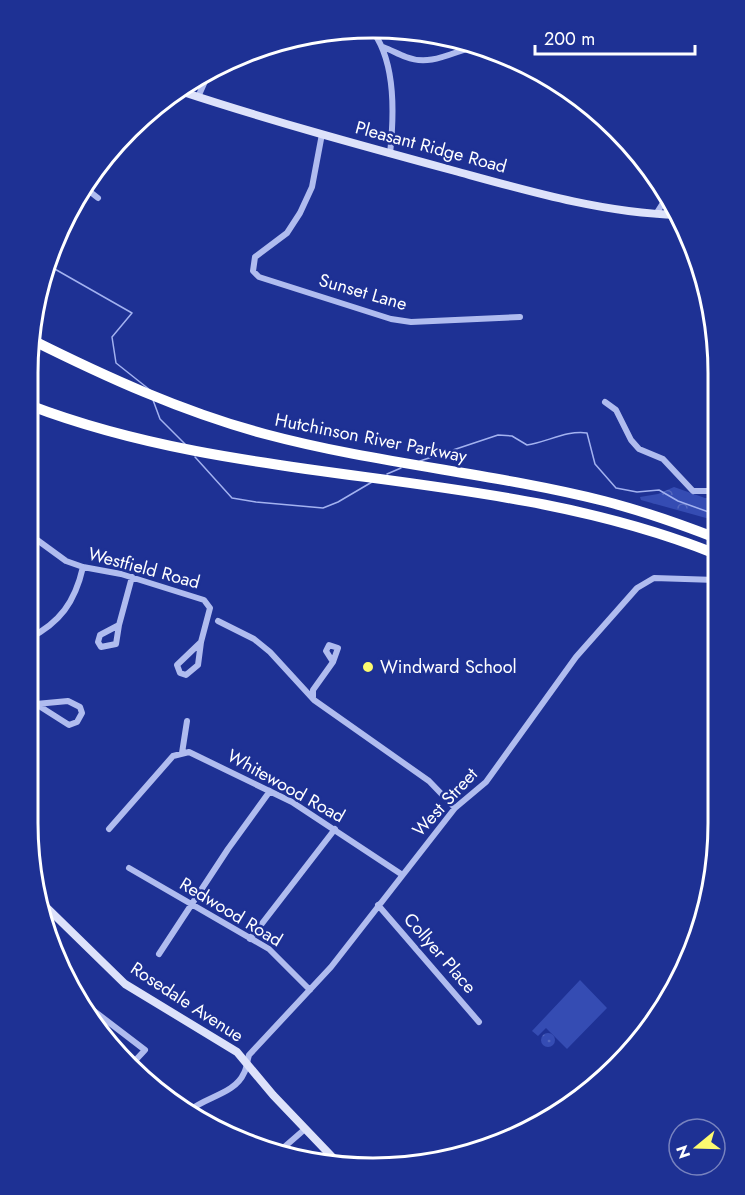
<svg xmlns="http://www.w3.org/2000/svg" width="745" height="1195" viewBox="0 0 745 1195" font-family="Jost,sans-serif">
  <style>
    .grass { fill: url(#grass-dots) }
    .forest { fill: url(#forest-crowns) }
    .garden { fill: #354cb3 }
    .lines { fill: none; stroke-linecap: round; stroke-linejoin: round }
    .stream { stroke: #a3b2f0; stroke-width: 1.5 }
    .street { stroke: #b0bcef; stroke-width: 6 }
    .secondary { stroke: #dde2fa; stroke-width: 8 }
    .highway { stroke: #fff; stroke-width: 10 }
    .poi-dot { fill: #fdfb6f; stroke: #1e3194; stroke-width: 2 }
    .labels { text-anchor: middle; dominant-baseline: central; stroke-width: 5; stroke-linejoin: round; paint-order: stroke }
    .street-label { font-size: 18px; fill: #fff; stroke: #1e3194 }
    .poi-label { font-size: 18px; fill: #fff; stroke: #1e3194; text-anchor: start }
    .rim { fill: none; stroke: #fff; stroke-width: 3 }
  </style>
  <defs>
    <pattern id="grass-dots" width="8" height="8" patternUnits="userSpaceOnUse" patternTransform="scale(1.5)"><rect width="8" height="8" fill="#354cb3"/><path d="M2 2h.1M6 6h.1" fill="none" stroke="#5367be" stroke-width="1.8" stroke-linecap="round"/></pattern>
    <pattern id="forest-crowns" width="20" height="18" patternUnits="userSpaceOnUse" patternTransform="scale(1.5)"><rect width="20" height="18" fill="#354cb3"/><path d="M2 6a3 3 0 1 1 6 0M12 15a3 3 0 1 1 6 0" fill="none" stroke="#5367be"/></pattern>
  </defs>
  <rect width="100%" height="100%" fill="#1e3194"/>
  <path class="grass" d="M541 1040a7 7 0 1 1 14 0a7 7 0 1 1-14 0Z"/>
  <path class="forest" d="M674,487L705,498H717V521L641,500L640,497L658,494Z"/>
  <path class="garden" d="M580,980L607,1008L567,1049L546,1028L538,1036L532,1031Z"/>
  <g class="lines">
    <path class="stream" d="M48,261L53,268L132,313L112,337L116,363L150,390
      M153,400L160,419L185,444
      M195,457L232,498L256,502L323,508L338,502L372,482
      M420,461L498,435L512,436L527,445C547,442 567,430 587,433L595,464L616,488L637,492L659,490L678,501L717,515
      M387,474L401,468"/>
    <path class="street" d="M374,33C396,65 394,116 390,154
      M383,47C391,50 398,54 406,57C431,67 454,51 477,46
      M198,97L210,70
      M322,134L312,187L300,213L287,233L255,257L253,271L259,277L391,319L411,322L520,317
      M84,187L98,198
      M656,214L668,195
      M605,402L616,410L631,440L639,449L663,459L693,491H717
      M29,534L66,561L83,567L121,574L204,600L210,608L201,642
      M29,545L37,540
      M218,621L254,639L270,652L314,700L429,781L455,808
      M119,625L116,644L101,647L98,642L100,635Z
      M119,625L132,577
      M28,639C60,623 75,602 83,567
      M201,642L198,665L186,675L180,673L177,665Z
      M329,645L338,648L333,662L326,651Z
      M313,697V690L333,662
      M68,701L80,707L82,713L77,722L69,725L36,704Z
      M182,753L187,721
      M27,823H28
      M109,829L173,756L189,752L292,802L401,874
      M129,868L269,949L310,990
      M378,905L479,1022
      M250,939L335,829
      M159,954L228,849L270,791
      M77,998L145,1050L132,1064
      M189,1111C205,1097 235,1094 244,1073C247,1068 247,1061 249,1055L331,967L455,808L486,782L576,657L637,588L654,578L716,580
      M257,1147L282,1149
      M282,1153V1149L305,1129"/>
    <path class="secondary" d="M180,91C271,121 363,146 455,171C528,191 603,213 678,215
      M40,901L125,984L237,1052L273,1095L337,1162"/>
    <path class="highway" d="M30,339C106,377 183,412 265,434C377,464 493,473 604,501C643,511 680,524 716,538
      M29,405C250,490 496,465 716,554"/>
  </g>
  <circle class="poi-dot" cx="368" cy="667" r="6"/>
  <g class="labels">
    <g class="street-label">
      <text transform="translate(431 147) rotate(15)">Pleasant Ridge Road</text>
      <text transform="translate(363 292) rotate(16)">Sunset Lane</text>
      <text transform="translate(371 438) rotate(11)">Hutchinson River Parkway</text>
      <text transform="translate(144 568) rotate(15)">Westfield Road</text>
      <text transform="translate(286 786) rotate(29)">Whitewood Road</text>
      <text transform="translate(445 802) rotate(-47)">West Street</text>
      <text transform="translate(231 912) rotate(31)">Redwood Road</text>
      <text transform="translate(440 953) rotate(49)">Collyer Place</text>
      <text transform="translate(187 1002) rotate(33)">Rosedale Avenue</text>
    </g>
    <g class="poi-label">
      <text x="380" y="667">Windward School</text>
    </g>
  </g>
  <path d="M0 0H745V1195H0ZM373 38H373A335 335 0 0 1 708 373V823A335 335 0 0 1 373 1158H373A335 335 0 0 1 38 823V373A335 335 0 0 1 373 38Z" fill="#1e3194" fill-rule="evenodd"/>
  <path class="rim" d="M373 38H373A335 335 0 0 1 708 373V823A335 335 0 0 1 373 1158H373A335 335 0 0 1 38 823V373A335 335 0 0 1 373 38Z"/>
  <g transform="translate(697 1147) rotate(251)"><circle r="28" fill="#1e3194" stroke="#7883bf" stroke-width="1.5"/>
  <path d="M0-4.5L10 22L0 15L-10 22Z" fill="#fdfb6f"/>
  <text y="-9" font-size="16" font-weight="bold" text-anchor="middle" fill="#ffffff">N</text>
  </g>
  <path d="M535 45v9h160v-9" fill="none" stroke="#ffffff" stroke-width="3"/>
  <text x="544" y="45" font-size="18" fill="#ffffff" stroke="#1e3194" stroke-width="4.5" paint-order="stroke">200 m</text>
</svg>
